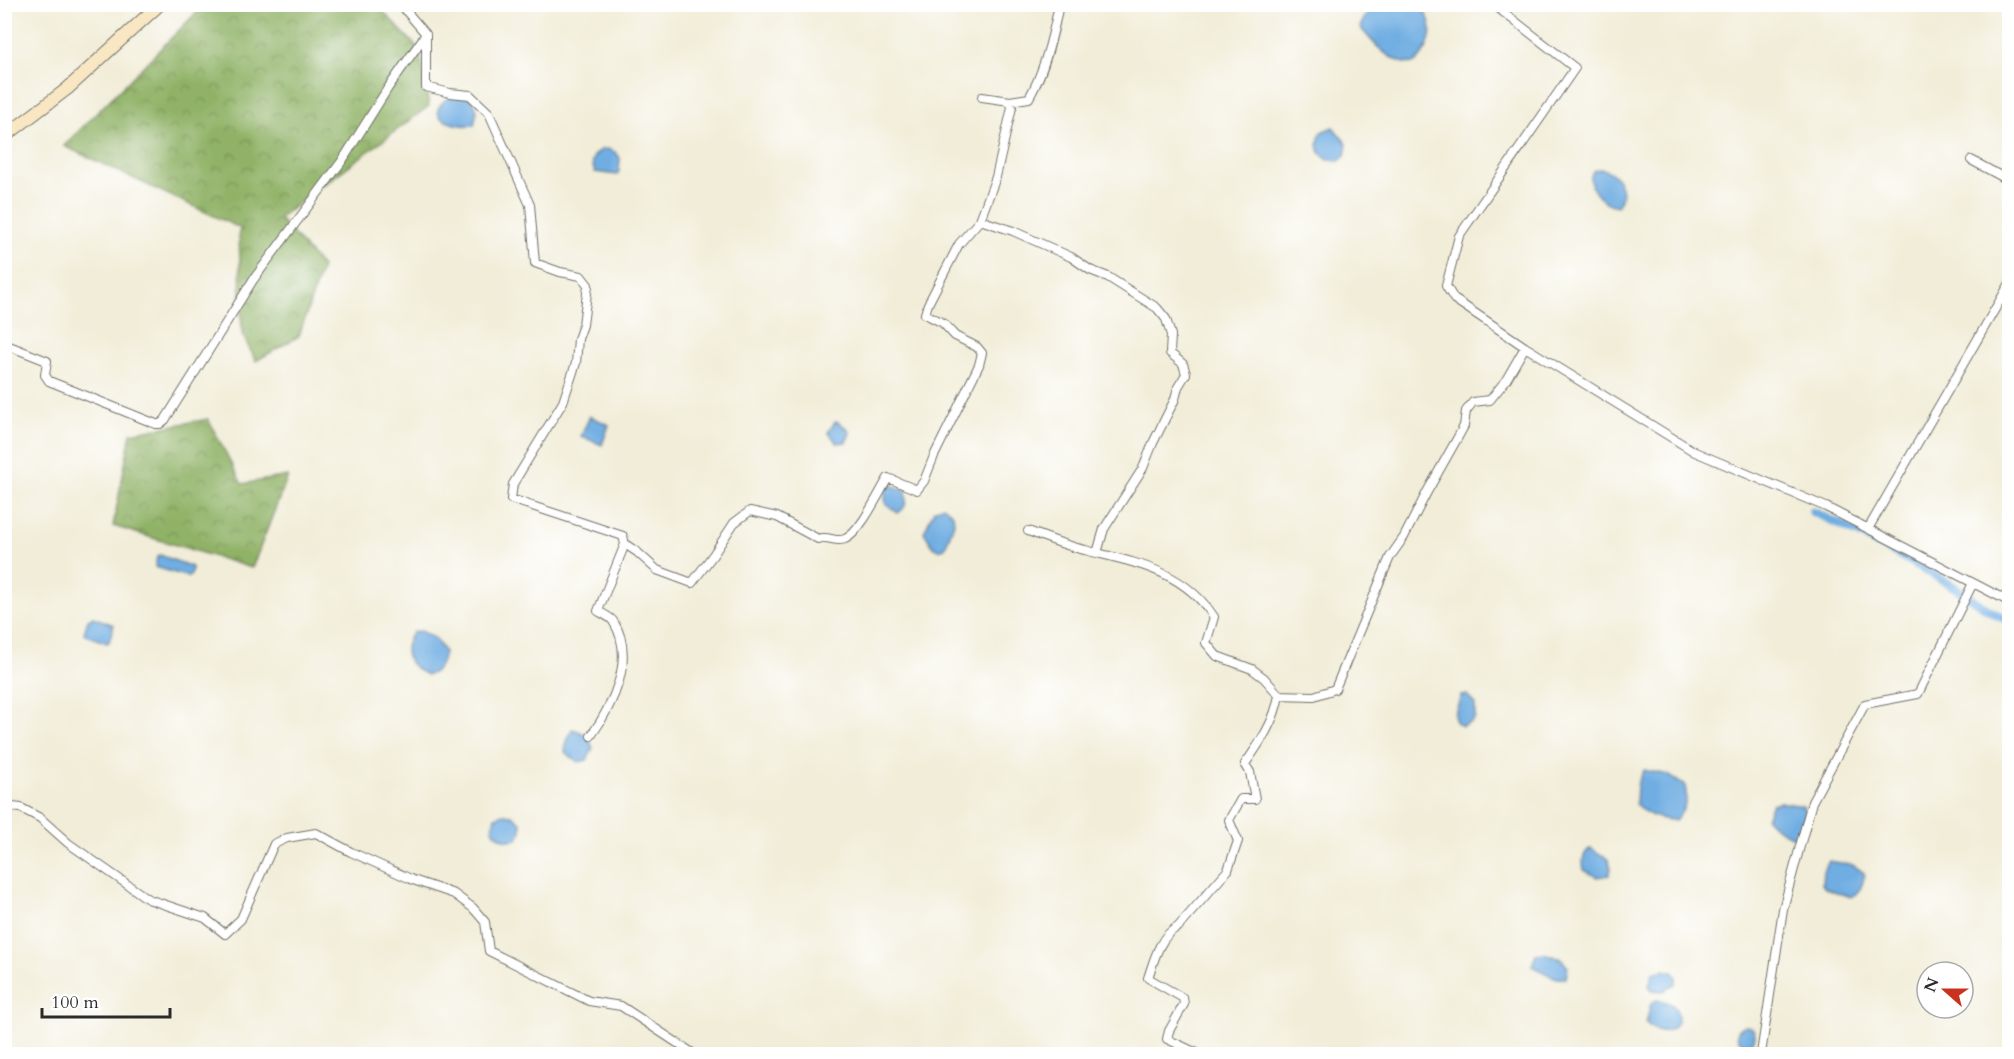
<svg xmlns="http://www.w3.org/2000/svg" width="2014" height="1059" font-family="Cardo,serif">
  <defs>
    <pattern id="forest-crowns" width="20" height="18" patternUnits="userSpaceOnUse" patternTransform="scale(1.5)"><rect width="20" height="18" fill="#90b266"/><path d="M2 6a3 3 0 1 1 6 0M12 15a3 3 0 1 1 6 0" fill="none" stroke="#769154"/></pattern>
  </defs>
  <rect width="100%" height="100%" fill="#fff"/>
  <filter id="ink" filterUnits="userSpaceOnUse"><feTurbulence type="fractalNoise" baseFrequency=".0167" numOctaves="2"/><feDisplacementMap in="SourceGraphic" scale="12" xChannelSelector="R" yChannelSelector="G"/><feConvolveMatrix kernelMatrix="1 2 1 2 8 2 1 2 1" color-interpolation-filters="sRGB"/></filter>
  <filter id="wash" filterUnits="userSpaceOnUse"><feTurbulence type="fractalNoise" baseFrequency=".008" numOctaves="4" result="noise"/><feDisplacementMap in="SourceGraphic" scale="24" xChannelSelector="R" yChannelSelector="G"/><feGaussianBlur stdDeviation="1.35" result="paint"/><feColorMatrix in="noise" values="0 0 0 0 0 0 0 0 0 0 0 0 0 0 0 0 0 1.4 0 .05"/><feComposite in="paint" operator="in"/></filter>
  <g filter="url(#wash)">
    <rect width="100%" height="100%" fill="#f1edd8"/>
    <!-- forest -->
    <path fill="url(#forest-crowns)" stroke="#5e6e48" stroke-width="1.5" d="M204,5H377L419,49L429,106L279,218L322,267L299,336L256,361L242,334L239,231L242,229L64,146Z
      M208,419L242,484L288,476L252,568L113,526L131,433Z"/>
    <!-- water -->
    <path fill="#70ade2" stroke="#4e6c86" stroke-width="1.5" d="M1371,5H1419C1438,22 1432,47 1415,63C1393,67 1372,42 1360,27Z
      M452,96L469,98L474,102L477,111L474,125C451,128 419,114 452,96Z
      M1333,127L1347,144L1345,156L1339,161C1320,160 1314,149 1321,132Z
      M603,149C611,149 616,151 620,158L619,171L617,175L595,172C590,160 592,155 603,149Z
      M1599,169C1617,169 1629,192 1617,206C1602,203 1592,193 1590,178L1593,171Z
      M590,416L609,425L602,445L581,436Z
      M836,421L847,428L850,433L846,442L837,443L828,432Z
      M891,485L906,491C907,501 907,507 898,513L885,503V487Z
      M943,506L953,514L954,523L945,548L939,550L933,547L924,532L934,510Z
      M160,555L192,567L191,575L188,577L155,567L157,557Z
      M93,617L114,625L109,642L107,643L86,635L84,633L88,620Z
      M421,631L436,639L444,652C442,664 439,672 427,675C407,666 399,651 413,632Z
      M1467,695L1475,704V717L1472,722L1462,726L1456,722L1454,716L1461,696Z
      M572,729C585,732 588,736 593,748L587,760L578,762L565,752L566,744Z
      M1644,770L1668,775L1685,786C1688,800 1685,809 1676,820C1661,820 1646,816 1636,804L1637,785Z
      M1780,802L1803,806C1808,816 1803,830 1795,838L1776,828L1766,818L1772,804Z
      M504,814L512,815L521,822V831L517,839C506,842 499,838 492,829L495,817Z
      M1591,848L1609,860L1611,869L1609,875L1597,877L1584,870C1582,860 1583,853 1591,848Z
      M1829,861L1853,865L1864,873C1864,883 1860,893 1851,897L1825,888L1822,884L1823,871Z
      M1544,953L1561,959L1568,967L1566,978C1554,980 1544,972 1534,967L1532,965L1536,954Z
      M1663,970L1673,972L1677,977L1675,985L1663,991L1652,990L1649,986L1653,973Z
      M1657,1000C1696,1003 1673,1050 1646,1023L1651,1003Z
      M1737 1035a9 9 0 1 1 18 0a9 9 0 1 1-18 0Z"/>
    <g fill="none" stroke-linecap="round" stroke-linejoin="round">
      <!-- canal -->
      <path stroke="#70ade2" stroke-width="9" d="M1813,512C1861,533 1906,558 1951,585C1973,598 1985,611 2010,621"/>
    </g>
  </g>
  <g filter="url(#ink)">
    <g fill="none" stroke-linecap="round" stroke-linejoin="round">
      <!-- minor casing -->
      <g stroke="#706f68" stroke-width="10">
        <path id="minor" d="M400,4L426,34V87L450,93L470,95L489,113L530,205L535,263L560,272L581,276L588,285L583,325L578,339L576,363L563,402L513,484L511,499L623,536L625,544L598,611C603,614 610,617 613,621C637,658 612,706 591,736
          M1493,4L1575,68L1459,236L1446,286L1454,299L1525,347L1695,452L1826,507L2010,602
          M1010,101L1029,98C1045,70 1053,36 1059,4
          M1971,160L2010,181
          M980,220L1013,231L1071,257L1090,270L1108,277L1157,308L1166,319L1171,335L1170,353L1183,364L1186,374L1178,387L1175,399L1153,443L1143,468L1104,529L1097,553
          M4,344L47,361L45,375L49,381L156,424H160L165,420L253,280L342,161L388,88L426,34
          M1868,529L2010,283
          M1028,531C1047,538 1066,546 1085,550C1136,563 1183,570 1214,617L1206,643L1217,656L1252,669L1264,678L1279,695C1275,721 1260,743 1245,764L1250,772L1255,799H1241L1229,820L1238,841L1228,870L1178,927C1160,935 1154,960 1148,978L1183,998L1184,1004L1169,1031L1167,1039L1199,1054
          M625,544L637,552L657,570L692,583L713,555L734,523L750,511L777,517L818,539C828,535 836,543 845,539C860,533 879,493 888,478L917,490L924,481L934,456L979,365L982,353L977,347L955,336L943,323L925,314L928,304L959,244L980,220L996,177L1012,107L1010,101L982,97
          M1279,695L1314,696L1335,689L1390,557L1404,537L1427,492L1458,437L1464,426L1466,411L1473,402L1490,400L1506,380L1525,347
          M4,806L21,808L40,818L68,843L148,899L205,918L225,934L241,919L274,844L287,838L316,833L351,852L413,880L454,894L473,908L485,922L489,951L589,1001L621,1006L694,1054
          M1761,1054L1783,909L1812,802L1865,704L1918,694L1973,583"/>
      </g>
      <!-- secondary casing -->
      <g stroke="#706f68" stroke-width="14">
        <path id="secondary" d="M4,137L67,89L160,4"/>
      </g>
      <!-- minor -->
      <use href="#minor" stroke="#fff" stroke-width="8"/>
      <!-- secondary -->
      <use href="#secondary" stroke="#f9e7c3" stroke-width="12"/>
    </g>
  </g>
  <!-- margin -->
  <rect width="2014" height="1059" fill="none" stroke="#fff" stroke-width="24"/>
  <!-- north arrow -->
  <g transform="translate(1945 990) rotate(291)"><circle r="28" fill="#ffffff" stroke="#aaaaaa" stroke-width="1.5"/>
  <path d="M0-4.5L10 22L0 15L-10 22Z" fill="#c8321e"/>
  <text y="-9" font-size="16" font-weight="bold" text-anchor="middle" fill="#2b2b2b">N</text>
  </g>
  <!-- scale -->
  <path d="M42 1008v9h128v-9" fill="none" stroke="#2b2b2b" stroke-width="3"/>
  <text x="51" y="1008" font-size="18" fill="#2b2b2b" stroke="#ffffff" stroke-width="4.5" paint-order="stroke">100 m</text>
</svg>
